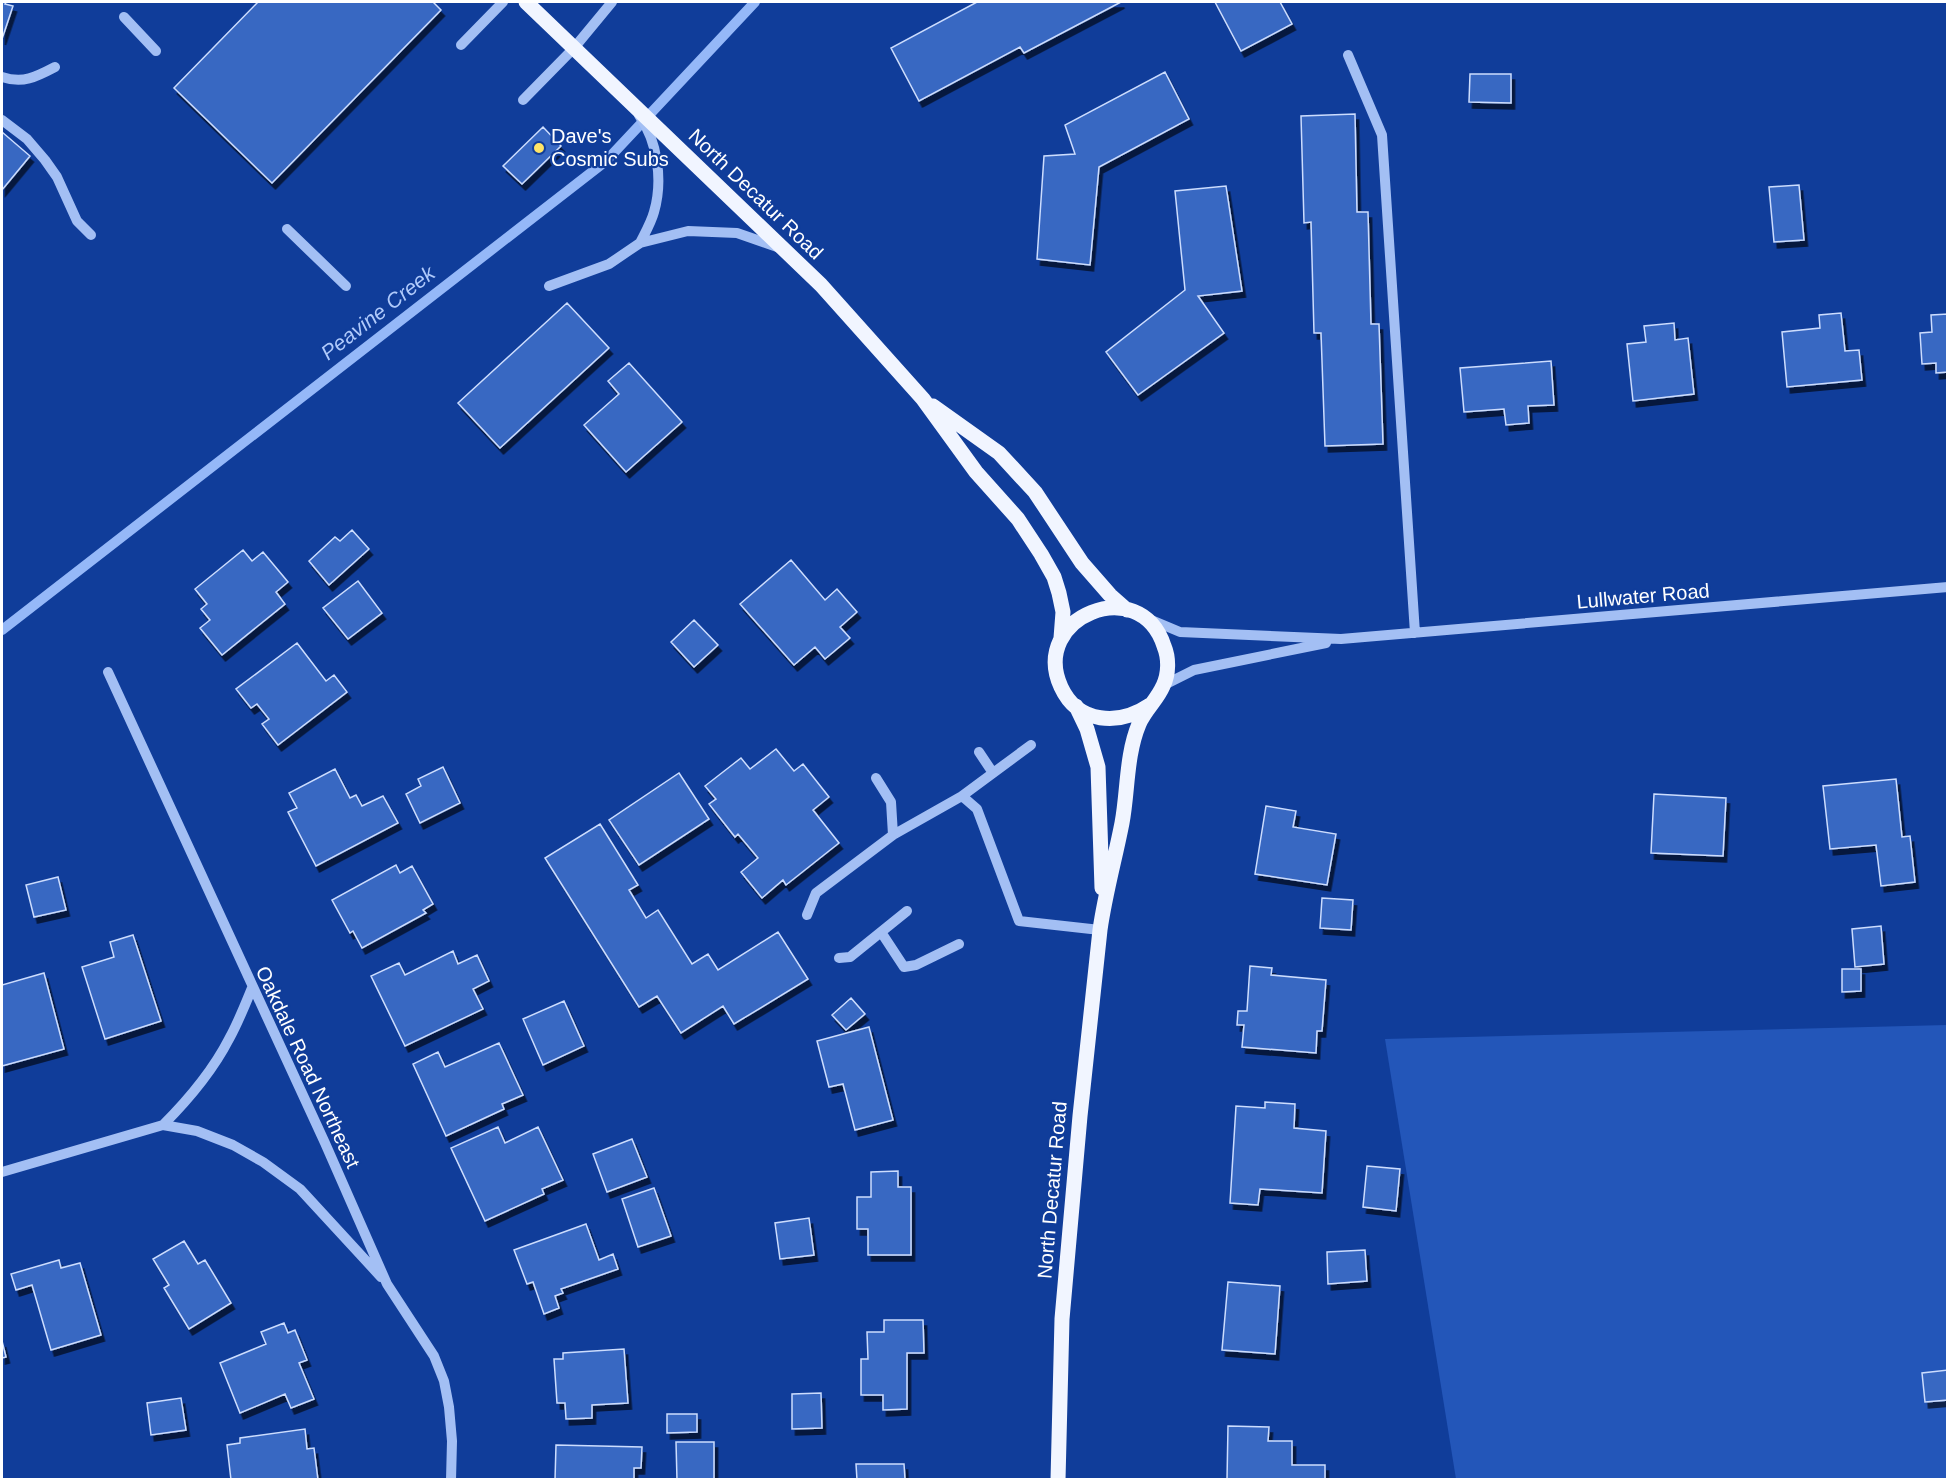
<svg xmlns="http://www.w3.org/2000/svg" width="1949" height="1481" font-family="Arial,sans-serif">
  <defs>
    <filter id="shadow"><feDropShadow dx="3.5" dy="6" stdDeviation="0" flood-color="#0009"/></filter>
  </defs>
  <rect width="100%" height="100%" fill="#103d9a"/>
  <!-- green -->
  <path fill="#2356b9" d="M1947,1025V1479H1456L1385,1039Z"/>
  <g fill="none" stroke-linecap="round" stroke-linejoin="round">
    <!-- stream -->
    <path stroke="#95b8f8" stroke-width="10" d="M2,630L606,161L755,2"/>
  </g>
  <!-- building -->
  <path fill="#3967c2" stroke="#ccddfe" stroke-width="1.5" filter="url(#shadow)" d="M2,2H6L5,4L13,6L2,39Z
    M258,2H433L441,10L272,183L174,88Z
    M977,2H1121L1024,53L1020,47L919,101L891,48Z
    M1215,2H1280L1292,24L1241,51Z
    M1165,72L1189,119L1099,167L1090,265L1037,259L1044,156L1075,154L1065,125Z
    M1470,74H1511V103L1469,102Z
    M1355,114L1357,212H1368L1371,324H1379L1383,444L1325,446L1321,333H1314L1311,222L1304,223L1301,116Z
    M543,127L561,146L522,184L503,166Z
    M2,132L30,156L2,190Z
    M1799,185L1804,240L1774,242L1769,187Z
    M1226,186L1242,291L1198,296L1224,333L1138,395L1106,352L1185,290L1175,191Z
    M567,303L609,348L500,448L458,403Z
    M1841,313L1845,351L1859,350L1862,380L1787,387L1782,332L1820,328L1819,315Z
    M1948,314V372L1936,373V363L1922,364L1920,333L1932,332L1931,315Z
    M1674,323L1675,340L1688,338L1694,394L1633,401L1627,344L1646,342L1644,326Z
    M1551,361L1554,405L1528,406L1529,423L1506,425L1504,409L1464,412L1460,368Z
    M629,363L682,422L626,472L584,425L619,394L608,381Z
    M352,530L369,549L329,585L309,561L335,537L340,541Z
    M243,550L252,561L263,552L288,582L276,592L285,604L222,655L200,628L210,620L201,609L207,604L195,589Z
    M791,560L825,600L837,589L857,612L840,627L850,638L825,659L815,647L794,665L740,604Z
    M358,581L382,613L348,639L323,608Z
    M694,620L718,645L694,667L671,642Z
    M297,643L326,681L334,675L347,692L278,745L262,724L269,719L257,704L251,708L236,689Z
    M776,749L794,771L803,764L829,797L813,810L839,843L786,885L783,880L762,898L741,872L758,858L738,834L735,837L709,804L716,799L705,786L741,758L750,769Z
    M443,767L460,803L420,823L406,794L421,786L418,779Z
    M335,769L350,798L356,795L362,806L383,796L398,823L316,866L288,812L297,808L289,793Z
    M679,773L709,819L639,865L609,820Z
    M1896,779L1902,837L1910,836L1915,882L1881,886L1876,845L1830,849L1823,786Z
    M1654,794L1726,798L1723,856L1651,853Z
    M1266,806L1296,811L1293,827L1336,834L1327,885L1255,874Z
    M600,824L638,885L629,890L646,918L658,910L692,964L708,954L718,970L778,932L808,979L734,1024L723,1006L681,1033L657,996L639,1007L545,858Z
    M396,865L400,873L412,866L433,904L423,910L426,913L362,948L353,931L350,933L332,900Z
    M58,877L66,910L34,917L26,885Z
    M1322,898L1353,900L1351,930L1320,928Z
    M1881,926L1884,964L1855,967L1852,929Z
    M133,935L161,1021L105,1039L82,967L114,957L110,942Z
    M453,951L458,964L477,955L489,981L473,989L483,1009L405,1046L371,976L399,963L405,975Z
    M1250,966L1272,968L1271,975L1326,980L1322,1031H1317L1316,1053L1242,1047L1244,1025H1237L1238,1011H1247Z
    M1842,969H1861V991L1842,992Z
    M44,973L64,1049L2,1066V985Z
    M851,998L865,1014L846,1030L832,1015Z
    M564,1001L584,1046L543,1065L523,1019Z
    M869,1027L893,1120L855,1130L843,1084L829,1087L817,1041Z
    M499,1043L523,1095L502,1104L504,1109L446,1136L413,1064L438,1052L445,1067Z
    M1265,1102L1295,1104L1294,1128L1326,1131L1322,1193L1260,1189L1258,1205L1230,1203L1236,1106L1265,1108Z
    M498,1127L505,1143L538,1127L563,1180L542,1189L544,1194L485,1221L451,1148Z
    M632,1139L647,1177L607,1192L593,1154Z
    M1367,1166L1400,1169L1396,1211L1363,1207Z
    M898,1171V1187H911V1255H868V1229H857V1197H871V1172Z
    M654,1188L671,1236L638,1247L622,1199Z
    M809,1218L814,1255L780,1259L775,1223Z
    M586,1224L599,1260L613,1254L618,1269L561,1289L563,1293L555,1296L559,1308L544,1314L533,1282L527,1284L514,1250Z
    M184,1241L198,1264L205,1260L231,1303L189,1329L164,1288L169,1285L153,1259Z
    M1365,1250L1367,1281L1328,1284L1327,1252Z
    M59,1260L61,1268L80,1263L101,1335L51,1350L32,1285L16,1290L11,1274Z
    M1228,1282L1280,1286L1275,1354L1222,1350Z
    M884,1320H923L924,1353H907V1409L883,1410V1395H861V1359H868L867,1332H884Z
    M284,1323L288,1333L295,1330L307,1360L299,1363L314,1399L291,1408L285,1394L240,1413L220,1363L266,1344L261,1332Z
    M2,1341L6,1357L2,1358Z
    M624,1349L628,1403L592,1405V1418L566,1419L565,1403H557L554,1359H563V1353Z
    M1948,1370V1400L1925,1402L1922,1373Z
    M821,1393L822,1428L792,1429V1394Z
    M181,1398L186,1430L151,1435L147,1403Z
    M667,1414H697V1432L667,1433Z
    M1228,1426L1269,1427L1268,1441H1292V1465H1325V1480H1227Z
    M305,1429L307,1449L314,1448L318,1480H231L227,1445L240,1443V1438Z
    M676,1442H714V1480H677Z
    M556,1445L642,1447L641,1468H634V1480H555Z
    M856,1464H904L905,1479L911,1480H857Z"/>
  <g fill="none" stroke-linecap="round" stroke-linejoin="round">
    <!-- minor -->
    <path stroke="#a3bff4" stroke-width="10" d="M124,17L156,51
      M461,45L503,2
      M1348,55L1382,135L1415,633
      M2,77C23,84 36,77 55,67
      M523,100L574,48L612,2
      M639,115C658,142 663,181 654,212C651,223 645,233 640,243
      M2,120L27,139L45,160L57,177L77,221L91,235
      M287,229L346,286
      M549,286L609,264L640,243L688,231L737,233L780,248
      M1149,619L1180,632L1341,639L1948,587
      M108,672L325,1143L387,1284L434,1356L444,1381L449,1407L452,1441L451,1480
      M1164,685L1194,670L1326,643
      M979,752L993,773
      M876,778L891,802L893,835
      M962,796L977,809L1019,921L1100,930
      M807,915L816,893L893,835L962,796L1031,745
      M881,932L904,967L916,965L959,944
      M839,958L850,957L907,911
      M163,1125C189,1099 212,1072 229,1039C238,1023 245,1005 252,988
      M2,1172L163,1125L197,1131L233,1145L263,1162L300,1189L381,1277"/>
    <!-- major -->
    <path stroke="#f1f5ff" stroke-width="15" d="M526,2L821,285L923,399L976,472L1018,519L1041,554L1054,577L1059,593L1063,612L1061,638
      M933,406L999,453L1035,492L1082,563L1110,595L1127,610
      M1076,706L1087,729L1098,767L1102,888
      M1058,1480L1062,1319L1080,1116L1100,930C1105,894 1115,859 1122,823C1128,791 1126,755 1139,724C1145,710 1157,700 1163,686C1169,674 1169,658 1164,646C1140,572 1029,617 1061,687C1078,724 1119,726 1150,705"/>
  </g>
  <!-- markers -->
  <circle fill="#ffe467" stroke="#103d9a" stroke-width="2" cx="539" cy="148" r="6"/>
  <g text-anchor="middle" stroke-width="4.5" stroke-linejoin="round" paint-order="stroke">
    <!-- poi labels -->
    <g font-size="20" fill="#fff" stroke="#103d9a" text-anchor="start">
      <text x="551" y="143">Dave's<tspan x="551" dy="23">Cosmic Subs</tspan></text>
    </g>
    <!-- street labels -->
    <g font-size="20" fill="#fff" stroke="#103d9a">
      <text transform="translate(756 194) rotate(44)" y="7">North Decatur Road</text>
      <text transform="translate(1643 596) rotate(-5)" y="7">Lullwater Road</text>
      <text transform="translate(308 1067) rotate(65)" y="7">Oakdale Road Northeast</text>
      <text transform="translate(1052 1190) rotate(-85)" y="7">North Decatur Road</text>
    </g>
    <!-- water labels -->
    <g font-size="21" font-style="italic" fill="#b0cafb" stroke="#103d9a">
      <text transform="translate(378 313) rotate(-38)" y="7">Peavine Creek</text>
    </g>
  </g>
  <!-- border -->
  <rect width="1949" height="1481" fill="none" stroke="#ffffff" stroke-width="6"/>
</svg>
